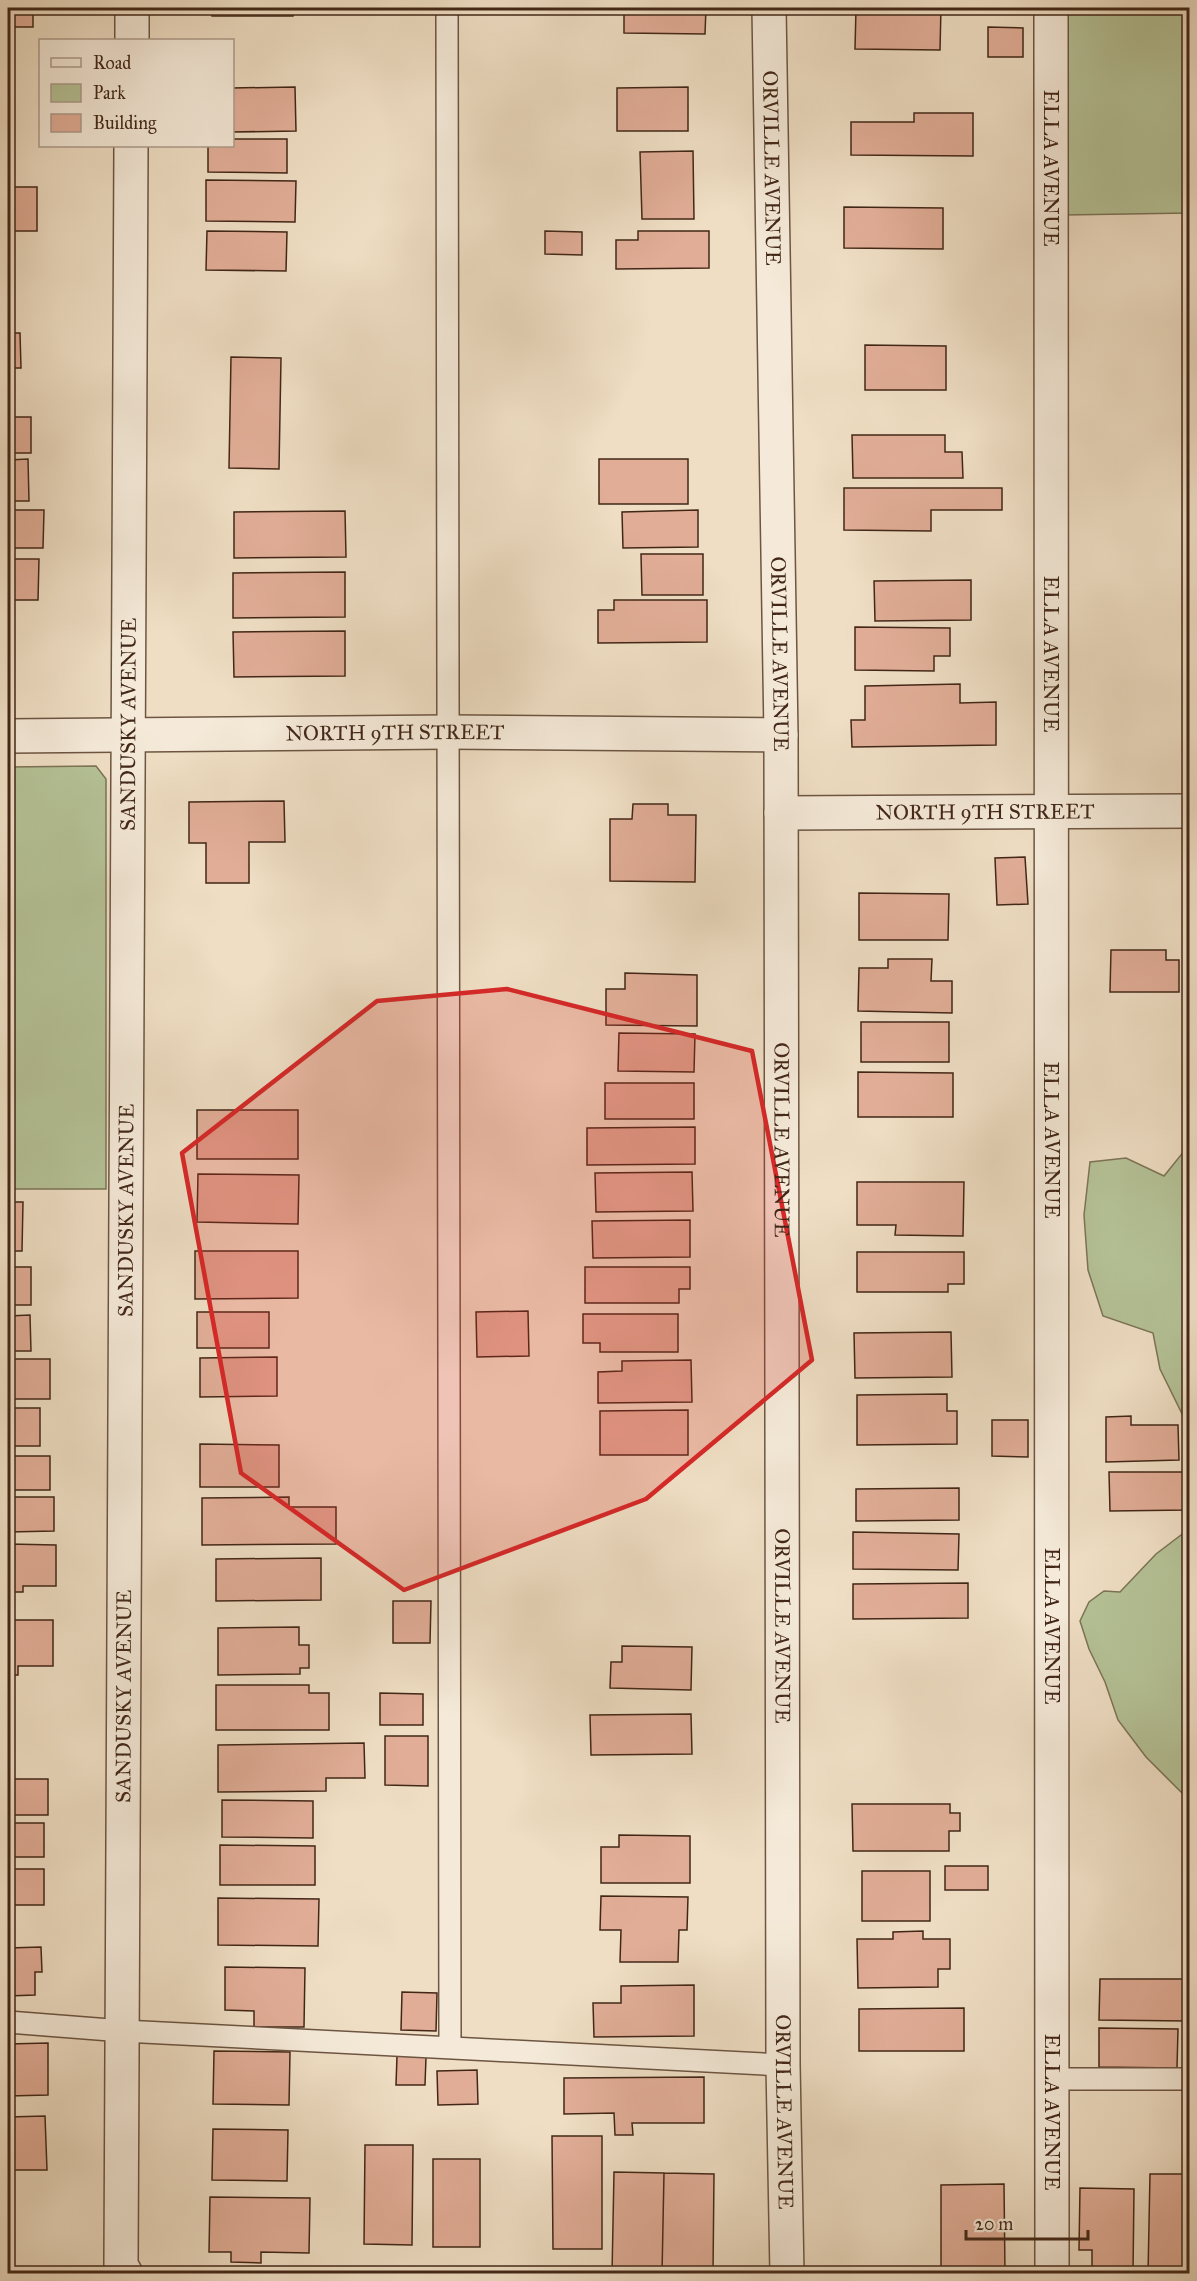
<svg xmlns="http://www.w3.org/2000/svg" width="1197" height="2281" font-family="'IM FELL Great Primer',serif">
  <rect width="100%" height="100%" fill="#efdec4"/>
  <filter id="stains"><feTurbulence type="fractalNoise" baseFrequency=".00333" numOctaves="4"/><feColorMatrix values="0 0 0 0 .2 0 0 0 0 .09 0 0 0 0 .02 0 0 0 .5 -.17"/></filter>
  <radialGradient id="worn" r=".72"><stop offset=".6" stop-color="#630" stop-opacity="0"/><stop offset="1" stop-color="#630" stop-opacity=".3"/></radialGradient>
  <!-- green -->
  <path fill="#b5c297" stroke="#7c7457" stroke-width="1.5" d="M1065,8H1189V213L1064,215Z
    M96,766L106,779V1189H8V767Z
    M1189,1145V1428L1160,1369L1153,1333L1103,1316L1088,1270L1084,1215L1090,1162L1126,1158L1164,1176Z
    M1189,1529V1800L1146,1757L1118,1720L1105,1682L1089,1649L1080,1621L1089,1602L1104,1591L1120,1592L1156,1554Z"/>
  <!-- building -->
  <path fill="#e1ad97" stroke="#422717" stroke-width="1.5" d="M8,8H33V27H8Z
    M212,8H293V16H212Z
    M624,8H706L705,34L624,33Z
    M856,8H941L940,50L855,49Z
    M988,27L1023,28V57H988Z
    M295,87L296,131L232,132V88Z
    M688,87V131H617V88Z
    M914,113H973V156L851,155V122H914Z
    M232,139H287V173L208,172V146H232Z
    M693,151L694,219H642L640,152Z
    M206,180L296,181L295,222L206,221Z
    M8,187H37V231H8Z
    M844,207L943,208V249L844,248Z
    M207,231L287,232L286,271L206,270Z
    M545,231L582,232V255L545,254Z
    M638,231H709V268L616,269V240H638Z
    M8,333H20L21,368H8Z
    M865,345L946,346V390H865Z
    M231,357L281,358L279,469L229,468Z
    M8,417H31V453H8Z
    M852,435H945V452H962L963,478H853Z
    M28,459L29,501H8V460Z
    M599,459H688V504H599Z
    M844,488H1002V510H931V531L844,530Z
    M8,510H44L43,548H8Z
    M698,510V547L623,548L622,512Z
    M345,511L346,557L234,558V512Z
    M641,554H703V595H642Z
    M8,559H39L38,600H8Z
    M345,572V617L233,618V573Z
    M971,580V620L875,621L874,581Z
    M614,600H707V642L598,643V610H614Z
    M855,627L950,628V656H934V671L855,670Z
    M345,631V676L234,677L233,632Z
    M960,684V703L996,702V745L852,747L851,720H865V686Z
    M284,801L285,842H249V883H206V843H189V802Z
    M633,804H668V815H696L695,882L610,881V819H632Z
    M1025,857L1028,904L997,905L995,858Z
    M859,893L949,894L948,940H859Z
    M1111,950H1166V960H1179V992H1110Z
    M888,959H932L931,981H952V1013L858,1011L859,968H888Z
    M625,973L697,975V1026L606,1025V989H625Z
    M861,1022H949V1062H861Z
    M619,1033L695,1034L694,1072L618,1071Z
    M858,1072L953,1073V1117H858Z
    M605,1083H694V1119H605Z
    M197,1110H298V1159H197Z
    M695,1127V1164L587,1165V1128Z
    M692,1172L693,1211L596,1212L595,1173Z
    M198,1174L299,1175L298,1224L197,1222Z
    M857,1182H964L963,1236L895,1235L896,1225H857Z
    M8,1202H23L22,1251H8Z
    M690,1220V1257L593,1258L592,1221Z
    M195,1251H298V1298L195,1299Z
    M857,1252H964V1284H948V1292H857Z
    M8,1267H31V1305H8Z
    M585,1267H690V1289H679V1303H585Z
    M528,1311L529,1356L477,1357L476,1312Z
    M197,1312H269V1348H197Z
    M583,1314H678V1352H600V1343H583Z
    M30,1315L31,1351H8V1316Z
    M951,1332L952,1377L855,1378L854,1333Z
    M277,1357V1396L200,1397V1358Z
    M8,1359H50V1399H8Z
    M691,1360L692,1402L598,1403V1372L622,1371V1361Z
    M947,1394V1411H957V1444L857,1445V1395Z
    M8,1408H40V1446H8Z
    M688,1410V1455H600V1411Z
    M1131,1416V1425H1178L1179,1460L1106,1462V1417Z
    M992,1420H1028V1457L992,1456Z
    M200,1444L279,1445V1487H200Z
    M8,1456H50V1490H8Z
    M1109,1472H1188V1510L1110,1511Z
    M959,1488V1520L856,1521V1489Z
    M8,1497H54V1531L8,1532Z
    M289,1497V1507H336V1544L202,1545V1498Z
    M853,1532L959,1534L958,1570L853,1569Z
    M8,1544L56,1545V1586H23V1592H8Z
    M321,1558V1600L216,1601V1559Z
    M968,1583V1618L853,1619V1584Z
    M393,1601H431L430,1643H393Z
    M10,1620H53V1666H18V1675H8V1624H10Z
    M299,1627V1645H309V1668H300V1674L218,1675V1628Z
    M622,1646L692,1647L691,1690L610,1688L611,1662H622Z
    M216,1685H309V1693H329V1730H216Z
    M380,1693L423,1694V1725H380Z
    M691,1714L692,1754L591,1755L590,1715Z
    M385,1736H428V1786L385,1785Z
    M364,1743L365,1778H326V1791L218,1792V1745Z
    M8,1779H48V1815H8Z
    M222,1800L313,1801V1838L222,1837Z
    M852,1804H950V1813H960V1831H949V1851H853Z
    M8,1823H44V1857H8Z
    M619,1835L690,1836V1883H601V1847H619Z
    M220,1845L315,1846V1885H220Z
    M945,1866H988V1890H945Z
    M8,1869H44V1905H8Z
    M862,1871H930V1921H862Z
    M601,1896L688,1897L687,1930H679L678,1962H620L621,1930H600Z
    M218,1898L319,1899L318,1946L218,1945Z
    M923,1931V1939H950V1969H938V1987L858,1988L857,1939H893V1932Z
    M41,1947L42,1972H35V1995L8,1996V1948Z
    M225,1967L305,1968L304,2027H254V2011L225,2010Z
    M1100,1979H1188V2021L1099,2020Z
    M694,1985V2036L594,2037L593,2003H621V1986Z
    M402,1992L437,1993L436,2031L401,2030Z
    M964,2008V2051H859V2009Z
    M1099,2028L1178,2029L1177,2068L1099,2067Z
    M48,2043V2095L8,2096V2044Z
    M214,2051L290,2052L289,2105L213,2104Z
    M397,2056L426,2057L425,2085H396Z
    M477,2070L478,2104L438,2105L437,2071Z
    M704,2077V2123H632L633,2135H615L614,2113L564,2114V2078Z
    M45,2116L47,2170H8V2117Z
    M213,2129L288,2130L287,2181L212,2180Z
    M552,2136H602V2249H553Z
    M365,2145H413L412,2245L364,2244Z
    M433,2159H480V2247H433Z
    M614,2172L664,2173L662,2274H612Z
    M664,2173L714,2174L713,2274H662Z
    M1150,2174H1190V2274H1148Z
    M1004,2184L1005,2274H941V2185Z
    M1080,2188L1134,2189L1133,2274H1092V2250H1079Z
    M210,2197L310,2198L309,2253L261,2252V2263L231,2262V2252H209Z"/>
  <g fill="none" stroke-linecap="round" stroke-linejoin="round">
    <!-- service casing -->
    <g stroke="#6d5542" stroke-width="24">
      <path id="service" d="M447,8L450,2048
        M8,2022L123,2031L783,2065
        M1051,2079H1190"/>
    </g>
    <!-- minor casing -->
    <g stroke="#6d5542" stroke-width="36">
      <g id="minor">
        <path id="s1" d="M769,8L781,735L783,2065L787,2274"/>
        <path id="s2" d="M1051,8L1052,2274"/>
        <path d="M132,40V8"/>
        <path id="s3" d="M8,736L448,732L781,735"/>
        <path id="s4" d="M781,813L1190,811"/>
        <path id="s5" d="M126,2274L121,2265L131,146"/>
      </g>
    </g>
    <!-- service -->
    <use href="#service" stroke="#f5ead9" stroke-width="21"/>
    <!-- minor -->
    <use href="#minor" stroke="#f5ead9" stroke-width="33"/>
  </g>
  <!-- marked area -->
  <path fill="#d62828" fill-opacity="0.2" stroke="#d62828" stroke-width="4.5" stroke-linejoin="round" d="M507,989L752,1051L812,1360L646,1499L404,1590L241,1473L182,1153L377,1001Z"/>
  <g text-anchor="middle" stroke-width="5" stroke-linejoin="round" paint-order="stroke">
    <!-- street labels -->
    <g font-size="21" fill="#422717" stroke="#f5ead9">
      <text dy="7" stroke="none"><textPath href="#s1" startOffset="160">ORVILLE AVENUE</textPath></text>
      <text dy="7" stroke="none"><textPath href="#s2" startOffset="160">ELLA AVENUE</textPath></text>
      <text dy="7" stroke="none"><textPath href="#s1" startOffset="646">ORVILLE AVENUE</textPath></text>
      <text dy="7" stroke="none"><textPath href="#s2" startOffset="646">ELLA AVENUE</textPath></text>
      <text dy="7" stroke="none"><textPath href="#s5" startOffset="1551">SANDUSKY AVENUE</textPath></text>
      <text dy="7" stroke="none"><textPath href="#s3" startOffset="387">NORTH 9TH STREET</textPath></text>
      <text dy="7" stroke="none"><textPath href="#s4" startOffset="204">NORTH 9TH STREET</textPath></text>
      <text dy="7" stroke="none"><textPath href="#s1" startOffset="1132">ORVILLE AVENUE</textPath></text>
      <text dy="7" stroke="none"><textPath href="#s2" startOffset="1132">ELLA AVENUE</textPath></text>
      <text dy="7" stroke="none"><textPath href="#s5" startOffset="1065">SANDUSKY AVENUE</textPath></text>
      <text dy="7" stroke="none"><textPath href="#s1" startOffset="1618">ORVILLE AVENUE</textPath></text>
      <text dy="7" stroke="none"><textPath href="#s2" startOffset="1618">ELLA AVENUE</textPath></text>
      <text dy="7" stroke="none"><textPath href="#s5" startOffset="579">SANDUSKY AVENUE</textPath></text>
      <text dy="7" stroke="none"><textPath href="#s1" startOffset="2104">ORVILLE AVENUE</textPath></text>
      <text dy="7" stroke="none"><textPath href="#s2" startOffset="2104">ELLA AVENUE</textPath></text>
    </g>
  </g>
  <!-- margin -->
  <rect width="1197" height="2281" fill="none" stroke="#efdec4" stroke-width="30"/>
  <rect x="9" y="9" width="1179" height="2263" fill="none" stroke="#422717" stroke-width="3"/>
  <rect x="15" y="15" width="1167" height="2251" fill="none" stroke="#422717" stroke-width="1.5"/>
  <!-- legend -->
  <rect x="39" y="39" width="195" height="108" fill="#f5ead9" stroke="#ad9c8b" stroke-width="1.5"/>
  <rect x="51" y="58" width="30" height="9" fill="#f5ead9" stroke="#ad9c8b" stroke-width="1.5"/>
  <text x="93" y="69" font-size="18" fill="#422717">Road</text>
  <rect x="51" y="84" width="30" height="18" fill="#b5c297" stroke="#ad9c8b" stroke-width="1.5"/>
  <text x="93" y="99" font-size="18" fill="#422717">Park</text>
  <rect x="51" y="114" width="30" height="18" fill="#e1ad97" stroke="#ad9c8b" stroke-width="1.5"/>
  <text x="93" y="129" font-size="18" fill="#422717">Building</text>
  <!-- scale -->
  <path d="M966 2230v9h122v-9" fill="none" stroke="#422717" stroke-width="3"/>
  <text x="975" y="2230" font-size="18" fill="#422717" stroke="#f5ead9" stroke-width="4.5" paint-order="stroke">20 m</text>
  <rect width="100%" height="100%" filter="url(#stains)"/>
  <rect width="100%" height="100%" fill="url(#worn)"/>
</svg>
